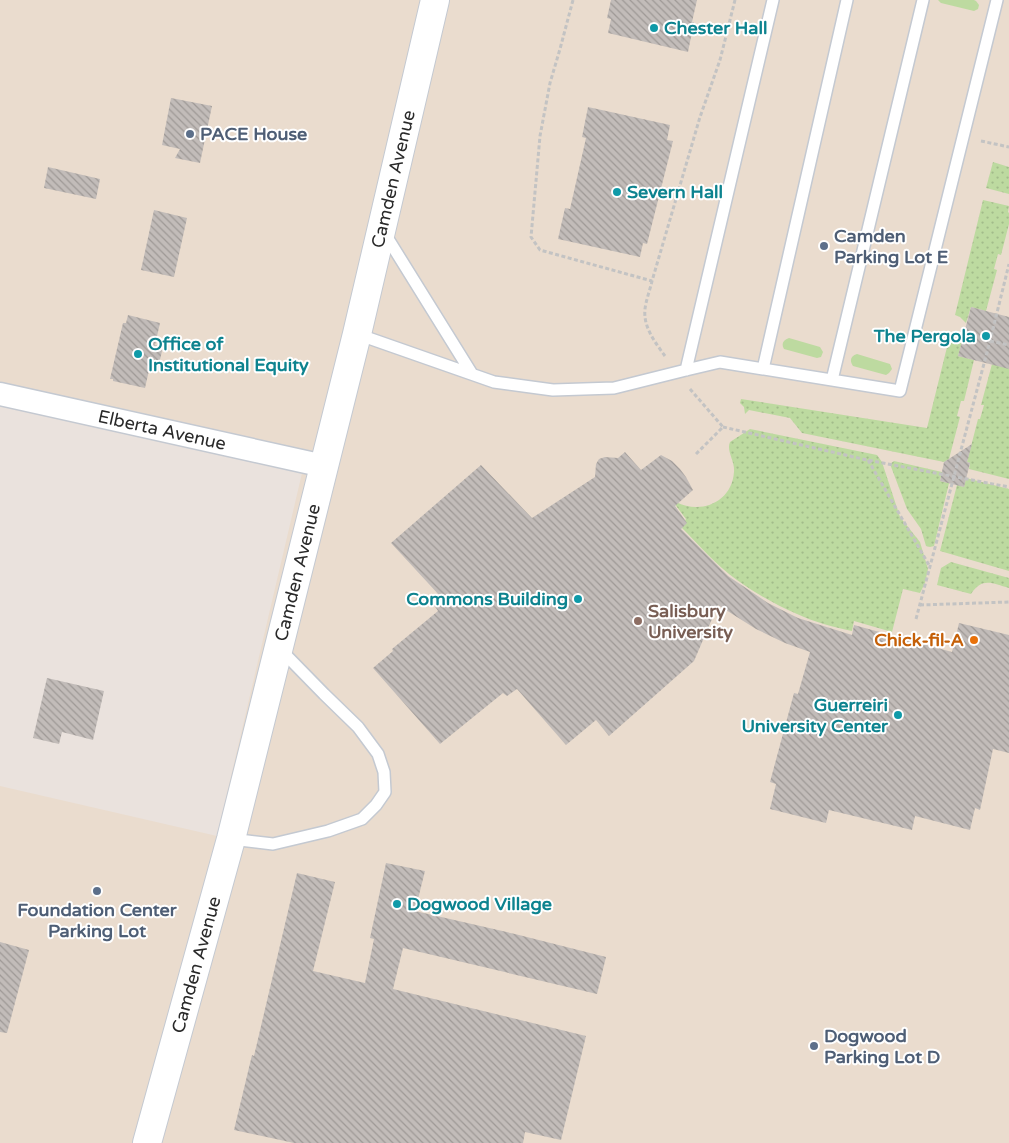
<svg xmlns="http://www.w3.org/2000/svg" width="1009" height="1143" font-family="'Varela Round',sans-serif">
  <defs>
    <pattern id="grass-dots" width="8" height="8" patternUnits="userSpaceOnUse" patternTransform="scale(1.25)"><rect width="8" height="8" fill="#bddaa0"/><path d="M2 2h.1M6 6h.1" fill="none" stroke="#a2bb8a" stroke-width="1.8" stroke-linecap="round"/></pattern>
    <pattern id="building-back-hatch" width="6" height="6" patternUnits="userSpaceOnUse" patternTransform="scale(1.25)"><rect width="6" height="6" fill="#c2bcb9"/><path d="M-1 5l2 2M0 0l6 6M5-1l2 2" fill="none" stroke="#9e9996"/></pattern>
  </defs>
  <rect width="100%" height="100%" fill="#eae2dd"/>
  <!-- education -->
  <path fill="#eadcce" d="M0,0H1009V1143H0V786L217,836L306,456L0,388Z"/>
  <!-- grass -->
  <path fill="url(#grass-dots)" d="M993,162L1009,167V194L986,188Z
    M983,200L1009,206L1008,212L1009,213V224L1001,255L998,254L994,269L997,270L986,311L971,307L966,323L960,317L955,315Z
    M964,335L958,356L974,360L964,401H961L957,416L960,417L949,459L944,462L802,433L790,418L749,410L745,414L744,407L740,403L741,399L927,428L949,339L954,340Z
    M1009,358V479L969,469L970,463L967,462L978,419H980L984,405H981L992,364Z
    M750,429L877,455L882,462L900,517L920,542L928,569L925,583L920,593L903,589L892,632L854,621L852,631C833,627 814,622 797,614C776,605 755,593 737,580C716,565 699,545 681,527L686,519L674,503L676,502C701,515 732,502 734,472C735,461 726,451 730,442Z
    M894,461L942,472L940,481L949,483L934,546L930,547L926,546L921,529L907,509L890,464Z
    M966,478L1009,489V571L940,551L957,485L964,487Z
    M951,562L1009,578V588C992,583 982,577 971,594L937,585L941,568Z"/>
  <!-- garden -->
  <path fill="#bddaa0" d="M938,0H974L976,1L979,5L978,9L974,11L941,3Z
    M789,338L820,347L823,352L821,357L817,358L784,349C781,344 783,340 789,338Z
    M857,354L890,364L892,369L889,373L886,375L853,366C849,360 851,356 857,354Z"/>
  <!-- building -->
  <path fill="url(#building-back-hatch)" d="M611,0H697L692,22H694L688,52L608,33L611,19L607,18Z
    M171,98L212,106L200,163L175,158L180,149L162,145Z
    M588,107L670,125L667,140L673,141L647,244L643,243L640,257L558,239L565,208L570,209L586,138L582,137Z
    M48,167L100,179L96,199L44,188Z
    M154,210L187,218L174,277L141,270Z
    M971,307L1009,317V369L958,356Z
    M128,315L160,323L155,345L163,347L158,368L150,366L145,388L113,381V379H110L123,323H126Z
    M972,444L967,462L970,463L964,487L940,481L944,462Z
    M625,452L641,470L661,455L672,461L680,469L686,477L693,490L675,506L687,523L681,529L728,576L768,603L798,618L852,635L854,625L952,652L959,623L1009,635V753L993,749L980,810L975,808L970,830L915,816L912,830L829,810L826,823L770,809L776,784L770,782L794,693L798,694L810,652L785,643L756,629L718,605L694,661L609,736L596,720L566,745L517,689L507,696L503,693L440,744L373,668L393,651L392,649L438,611L432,602L440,596L391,543L481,465L532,518L595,477L596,464L599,459L605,457L618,458Z
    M47,678L104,691L93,740L62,732L59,744L33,738Z
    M386,863L425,871L415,911L515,934L606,957L597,994L403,948L393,989L586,1036L561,1140L525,1132L523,1143H294L234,1130L252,1055L254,1056L297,873L335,882L313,971L365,983L374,939L370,938Z
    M0,942L29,950L7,1033L0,1032Z"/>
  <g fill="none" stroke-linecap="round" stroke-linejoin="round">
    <!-- service casing -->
    <g stroke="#c4c9d1" stroke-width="14">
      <path id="service" d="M385,234L472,374
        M357,334L494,382L553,390L614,388L686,370L720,362L900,391L997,0
        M763,369L847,0
        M686,370L773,0
        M832,380L923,0
        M231,839L273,844L328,831L362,819L376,805L385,792L384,772L378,754L358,727L324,694L280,649"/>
    </g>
    <!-- minor casing -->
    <g stroke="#c4c9d1" stroke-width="25">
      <g id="minor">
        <path id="s1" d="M0,394L324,466"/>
      </g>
    </g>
    <!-- tertiary casing -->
    <g stroke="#c4c9d1" stroke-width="30">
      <g id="tertiary">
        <path id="s2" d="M147,1143L231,839L357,334L435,0"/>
      </g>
    </g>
    <!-- path -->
    <path stroke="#c3c3c3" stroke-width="3" stroke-dasharray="4 2.5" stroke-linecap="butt" d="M573,0L560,49L550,83L540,136L531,237L540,250L652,281
      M981,141L1009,147
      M990,341L1009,345
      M665,356C655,342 643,327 645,309C646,300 650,290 652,281L700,117L720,60L735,0
      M690,389L723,427L696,454
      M723,427L867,460L1009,487
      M868,460L929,565
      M920,605L1009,602
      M916,619L990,341L1009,264"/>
    <!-- service -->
    <use href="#service" stroke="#fff" stroke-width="11"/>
    <!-- minor -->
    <use href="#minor" stroke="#fff" stroke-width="22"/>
    <!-- tertiary -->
    <use href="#tertiary" stroke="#fff" stroke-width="28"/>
  </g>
  <!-- markers -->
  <g fill="#0f9aa8" stroke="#fff" stroke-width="2">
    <circle cx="654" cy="28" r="5"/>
    <circle cx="617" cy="192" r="5"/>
    <circle cx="986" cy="336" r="5"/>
    <circle cx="138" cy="354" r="5"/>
    <circle cx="578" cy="599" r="5"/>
    <circle cx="898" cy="715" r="5"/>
    <circle cx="397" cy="904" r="5"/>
  </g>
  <g fill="#5c6f8a" stroke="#fff" stroke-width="2">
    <circle cx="190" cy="134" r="5"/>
    <circle cx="824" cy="246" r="5"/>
    <circle cx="97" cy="891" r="5"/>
    <circle cx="814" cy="1046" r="5"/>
  </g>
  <circle fill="#8d6e63" stroke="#fff" stroke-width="2" cx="638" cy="621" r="5"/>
  <circle fill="#e8710a" stroke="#fff" stroke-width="2" cx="974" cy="640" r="5"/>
  <g text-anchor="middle" stroke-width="4" stroke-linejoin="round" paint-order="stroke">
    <!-- culture labels -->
    <g font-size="18" font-weight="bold" fill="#0d838f" stroke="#fff" text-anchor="start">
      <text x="664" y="34">Chester Hall</text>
      <text x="627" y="198">Severn Hall</text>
      <text x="976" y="342" text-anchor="end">The Pergola</text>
      <text x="148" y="350">Office of<tspan x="148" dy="21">Institutional Equity</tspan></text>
      <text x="568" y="605" text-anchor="end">Commons Building</text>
      <text x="888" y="711" text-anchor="end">Guerreiri<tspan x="888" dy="21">University Center</tspan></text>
      <text x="407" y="910">Dogwood Village</text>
    </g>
    <!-- service labels -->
    <g font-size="18" font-weight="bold" fill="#4e5e75" stroke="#fff" text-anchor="start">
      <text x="200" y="140">PACE House</text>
      <text x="834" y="242">Camden<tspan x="834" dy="21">Parking Lot E</tspan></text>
      <text x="97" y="916" text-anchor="middle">Foundation Center<tspan x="97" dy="21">Parking Lot</tspan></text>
      <text x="824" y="1042">Dogwood<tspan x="824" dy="21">Parking Lot D</tspan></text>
    </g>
    <!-- street labels -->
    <g font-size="18" fill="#292929" stroke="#fff">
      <text dy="6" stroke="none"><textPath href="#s2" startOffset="995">Camden Avenue</textPath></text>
      <text dy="6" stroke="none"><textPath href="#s1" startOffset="166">Elberta Avenue</textPath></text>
      <text dy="6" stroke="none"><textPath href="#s2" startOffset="590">Camden Avenue</textPath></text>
      <text dy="6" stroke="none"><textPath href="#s2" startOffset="185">Camden Avenue</textPath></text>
    </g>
    <!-- education labels -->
    <g font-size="18" font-weight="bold" fill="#785e54" stroke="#fff" text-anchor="start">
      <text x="648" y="617">Salisbury<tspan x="648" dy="21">University</tspan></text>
    </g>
    <!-- food labels -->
    <g font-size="18" font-weight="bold" fill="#c56008" stroke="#fff" text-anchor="end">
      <text x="964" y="646">Chick-fil-A</text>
    </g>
  </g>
</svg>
